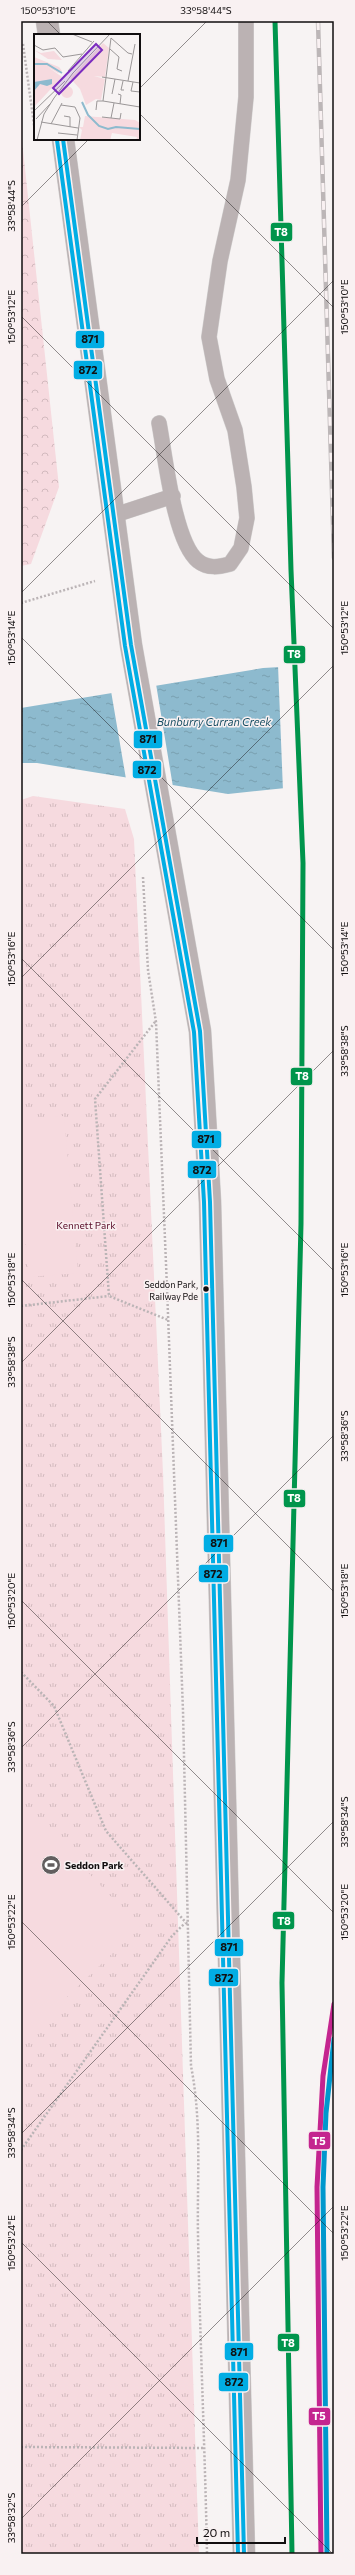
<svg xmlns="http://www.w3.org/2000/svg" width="355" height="2575" font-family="Commissioner,sans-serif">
  <defs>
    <pattern id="grass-tufts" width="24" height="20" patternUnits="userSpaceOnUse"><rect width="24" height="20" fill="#f6dadf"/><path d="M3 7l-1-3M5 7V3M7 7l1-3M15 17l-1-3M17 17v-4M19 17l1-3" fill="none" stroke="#d2babe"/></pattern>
    <pattern id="forest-crowns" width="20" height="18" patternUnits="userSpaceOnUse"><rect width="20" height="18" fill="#f6dadf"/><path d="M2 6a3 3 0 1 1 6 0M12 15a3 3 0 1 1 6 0" fill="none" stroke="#d2babe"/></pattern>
    <pattern id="water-ripples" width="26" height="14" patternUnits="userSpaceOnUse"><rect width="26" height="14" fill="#8dbace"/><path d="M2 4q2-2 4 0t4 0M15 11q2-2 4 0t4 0" fill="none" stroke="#799fb0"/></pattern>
  </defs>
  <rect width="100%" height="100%" fill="#f7f3f3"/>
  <!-- grass -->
  <path fill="url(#grass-tufts)" d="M33,796L125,809L134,839L163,1473L199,2554H21V800Z"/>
  <!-- forest -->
  <path fill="url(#forest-crowns)" d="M21,131L59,487L31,564L21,566Z"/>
  <!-- pitch -->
  <path fill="#f6dadf" d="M64,1116L78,1273L29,1277L21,1193V1120Z
    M21,1802L140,1927L21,2041Z"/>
  <!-- water -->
  <path fill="url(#water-ripples)" d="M334,664V783L228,794L37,763H21V708L263,668Z"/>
  <!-- pier -->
  <path fill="#f7f3f3" d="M334,662V786L283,791L278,665Z
    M156,684L173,787L126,779L111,691Z"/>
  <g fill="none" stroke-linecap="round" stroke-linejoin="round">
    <!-- service casing -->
    <g stroke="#d1cfcf" stroke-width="16">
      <path id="service" d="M159,423C165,454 174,542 198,561C208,569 219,567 230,564L241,548L247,518L244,487L235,430L217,379L209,337L220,261L238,180L246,97V21
        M115,515L173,496"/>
    </g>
    <!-- tertiary casing -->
    <g stroke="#d1cfcf" stroke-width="23">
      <path id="tertiary" d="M47,21L49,35
        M63,139L131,645L200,1031L210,1202L244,2554"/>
    </g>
    <!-- path -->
    <path stroke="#bbb4b6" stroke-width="2.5" stroke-dasharray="2 2" stroke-linecap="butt" d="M23,44L35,132
      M21,603L95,581
      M143,877L148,970L156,1022L167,1288L183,1711L191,2066C202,2122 197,2178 198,2235C200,2342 205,2448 207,2554
      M155,1022L95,1099L109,1296L168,1320
      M21,1306L109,1296
      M21,1672L54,1706L106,1831L188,1925
      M21,2150L172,1936L185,1923
      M21,2447L204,2448"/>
    <!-- service -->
    <use href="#service" stroke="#bbb2b3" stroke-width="15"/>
    <!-- tertiary -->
    <use href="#tertiary" stroke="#bbb2b3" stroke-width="22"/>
    <!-- rail casing -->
    <g stroke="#bcb6b7" stroke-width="4.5">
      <path id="rail" d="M318,21L334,558"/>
    </g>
    <!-- rail -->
    <use href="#rail" stroke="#f9f1f2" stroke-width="3" stroke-dasharray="9" stroke-linecap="butt"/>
    <!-- bus-1 casing -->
    <g stroke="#f9f1f2" stroke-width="7">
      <path id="bus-1" d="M63,139L131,645L200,1031L210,1202L244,2554"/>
    </g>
    <!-- bus-2 casing -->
    <g stroke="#f9f1f2" stroke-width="7">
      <path id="bus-2" d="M57,140L125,646L194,1032L204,1202L238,2554"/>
    </g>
    <!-- bus-1 -->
    <use href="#bus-1" stroke="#01ade4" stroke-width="4"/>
    <!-- bus-2 -->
    <use href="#bus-2" stroke="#01ade4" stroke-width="4"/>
    <!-- rail-1 casing -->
    <g stroke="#f9f1f2" stroke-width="8">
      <path id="rail-1" d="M275,21L291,570L303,863L301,1224L282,1983L292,2554"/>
    </g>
    <!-- rail-2 casing -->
    <g stroke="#f9f1f2" stroke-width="8">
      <path id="rail-2" d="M321,2554L317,2187L323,2076L334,2004"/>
    </g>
    <!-- rail-3 casing -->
    <g stroke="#f9f1f2" stroke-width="8">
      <path id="rail-3" d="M327,2554L323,2187L326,2113L334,2039"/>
    </g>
    <!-- rail-1 -->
    <use href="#rail-1" stroke="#00954c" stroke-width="5"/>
    <!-- rail-2 -->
    <use href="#rail-2" stroke="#c4258f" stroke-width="5"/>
    <!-- rail-3 -->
    <use href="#rail-3" stroke="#0098cd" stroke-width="5"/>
  </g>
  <!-- ticks -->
  <path fill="none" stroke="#110e0f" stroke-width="1" stroke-opacity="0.45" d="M47,21L61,35M139,89L207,21M139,113L334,308M21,207L89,139M21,316L334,629M21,593L334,280M21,637L334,950M21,958L334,1271M21,978L334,665M21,1279L334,1592M21,1363L334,1050M21,1600L334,1913M21,1748L334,1435M21,1921L334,2234M21,2134L334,1821M21,2242L333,2554M21,2519L334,2206"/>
  <!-- icons -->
  <defs>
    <g id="stadium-disc" transform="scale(1)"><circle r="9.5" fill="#625e5f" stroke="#f9f1f2"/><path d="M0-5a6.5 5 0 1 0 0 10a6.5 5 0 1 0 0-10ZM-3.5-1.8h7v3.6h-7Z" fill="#fff"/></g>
  </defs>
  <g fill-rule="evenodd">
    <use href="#stadium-disc" x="51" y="1865"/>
  </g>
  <!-- markers -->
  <circle fill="#110e0f" stroke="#f9f1f2" stroke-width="1.5" cx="206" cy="1289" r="3.5"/>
  <g text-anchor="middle" stroke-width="3" stroke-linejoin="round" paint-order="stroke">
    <!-- bus labels -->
    <g font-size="9" fill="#110e0f" stroke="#f9f1f2" text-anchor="end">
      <text x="198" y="1288">Seddon Park,<tspan x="198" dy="12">Railway Pde</tspan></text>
    </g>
    <!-- park labels -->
    <g font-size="10" fill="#590c28" stroke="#f9f1f2">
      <text x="86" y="1229">Kennett Park</text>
    </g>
    <!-- poi labels -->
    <g font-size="10" font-weight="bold" fill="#110e0f" stroke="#f9f1f2" text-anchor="start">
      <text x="65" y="1869">Seddon Park</text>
    </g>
    <!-- water labels -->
    <g font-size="11" font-style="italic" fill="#194f64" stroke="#f9f1f2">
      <text x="214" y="726">Bunburry Curran Creek</text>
    </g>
  </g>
  <!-- overview -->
  <g transform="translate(34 34)">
    <rect width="106" height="106" fill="#f7f3f3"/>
    <path d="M69,9L75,14L71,43L60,42L71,45L67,66L62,65L52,71L46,55L36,44ZM0,33H14L28,43L0,73ZM51,82L101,86L106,89V106H102L103,103L78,99L76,106H46L48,96L45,93H49Z" fill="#f6dadf"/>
    <path d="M0,16L7,19L20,17L28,26L14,25ZM0,23L25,33L28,37L24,39L14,33H6L0,38ZM27 58a6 6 0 1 1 12 0a6 6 0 1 1-12 0ZM67,96H72L77,101L76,106H59Z" fill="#f6dadf"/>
    <path d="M55,25H71V39H55ZM42.5 47a5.5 5.5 0 1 1 11 0a5.5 5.5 0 1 1-11 0Z" fill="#f6dadf"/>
    <path d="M18,45V50L13,52L6,50L0,57V48Z" fill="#8dbace"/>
    <path fill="none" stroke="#8dbace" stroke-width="2" d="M0,30H13L28,39M48,68L54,81L65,92L74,95L82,93L106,95"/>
    <path fill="none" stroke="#9b9798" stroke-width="1" d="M38,0L58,8M0,11L9,16L21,14L29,23L48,20M76,15L85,23L83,35L88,37M98,20L94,19L77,4L69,67L106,73M34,37L60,7M68,43L106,49M89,47L87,56H90M94,47L101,10M99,48L97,57L106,58M78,60L81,45M84,60L87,61L86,70M27,71L41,73L46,84L43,106M62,76L63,67H69M0,77L31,47M30,82L36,83V93M68,83L86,85L87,79M77,84L80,69M2,85L16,70M7,88L44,94M17,90L28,69M24,99L43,101M3,106L10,80L20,64L39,39L76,0"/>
    <path fill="#7b2cbf" fill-opacity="0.15" stroke="#7b2cbf" stroke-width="2" d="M62,10L68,16L25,60L19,54Z"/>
    <rect width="106" height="106" fill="none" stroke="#110e0f" stroke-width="2"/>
  </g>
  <g stroke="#f9f1f2" stroke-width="1.5">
    <rect x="270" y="222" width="23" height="20" rx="4" fill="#00954c"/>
    <rect x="75" y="330" width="30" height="19" rx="4" fill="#01ade4"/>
    <rect x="73" y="360" width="30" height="20" rx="4" fill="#01ade4"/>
    <rect x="283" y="645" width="23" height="19" rx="4" fill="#00954c"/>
    <rect x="133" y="730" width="30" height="19" rx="4" fill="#01ade4"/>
    <rect x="132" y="760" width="30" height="19" rx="4" fill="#01ade4"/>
    <rect x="290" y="1067" width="23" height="19" rx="4" fill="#00954c"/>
    <rect x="191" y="1130" width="31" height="19" rx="4" fill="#01ade4"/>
    <rect x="187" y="1160" width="30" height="19" rx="4" fill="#01ade4"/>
    <rect x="283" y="1489" width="23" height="19" rx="4" fill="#00954c"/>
    <rect x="203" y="1534" width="31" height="19" rx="4" fill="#01ade4"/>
    <rect x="198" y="1564" width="31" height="19" rx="4" fill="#01ade4"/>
    <rect x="272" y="1911" width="23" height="19" rx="4" fill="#00954c"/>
    <rect x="214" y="1938" width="30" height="19" rx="4" fill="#01ade4"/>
    <rect x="208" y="1968" width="31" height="19" rx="4" fill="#01ade4"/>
    <rect x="308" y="2131" width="23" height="19" rx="4" fill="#c4258f"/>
    <rect x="277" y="2333" width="23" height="19" rx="4" fill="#00954c"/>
    <rect x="224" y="2342" width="30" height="19" rx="4" fill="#01ade4"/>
    <rect x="218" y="2372" width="31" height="20" rx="4" fill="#01ade4"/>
    <rect x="308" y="2407" width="23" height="19" rx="4" fill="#c4258f"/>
  </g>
  <g font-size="11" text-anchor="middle" font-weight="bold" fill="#fff">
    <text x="281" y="236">T8</text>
    <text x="294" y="658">T8</text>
    <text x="302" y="1080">T8</text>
    <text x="294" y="1502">T8</text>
    <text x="284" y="1925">T8</text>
    <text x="319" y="2145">T5</text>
    <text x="288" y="2347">T8</text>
    <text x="319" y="2420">T5</text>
  </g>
  <g font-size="11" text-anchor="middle" font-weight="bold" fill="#111">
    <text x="90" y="343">871</text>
    <text x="88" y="374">872</text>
    <text x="148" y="743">871</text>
    <text x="147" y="774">872</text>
    <text x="206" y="1143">871</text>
    <text x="202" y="1174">872</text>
    <text x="219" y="1547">871</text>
    <text x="213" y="1578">872</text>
    <text x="229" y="1951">871</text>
    <text x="224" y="1982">872</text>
    <text x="239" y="2356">871</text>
    <text x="234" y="2386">872</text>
  </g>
  <!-- border -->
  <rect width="355" height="2575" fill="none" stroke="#f9f1f2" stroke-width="44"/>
  <!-- scale -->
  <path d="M197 2537v6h88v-6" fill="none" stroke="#110e0f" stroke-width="2"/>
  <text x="203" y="2537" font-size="12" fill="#110e0f" stroke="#f9f1f2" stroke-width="3" paint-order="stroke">20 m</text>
  <rect x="22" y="22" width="311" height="2531" fill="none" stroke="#110e0f" stroke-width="1.5"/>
  <g font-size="10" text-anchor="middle" fill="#110e0f">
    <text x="48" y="14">150°53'10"E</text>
    <text x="206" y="14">33°58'44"S</text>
    <text transform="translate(11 206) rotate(-90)" y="4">33°58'44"S</text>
    <text transform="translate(344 307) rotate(-90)" y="4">150°53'10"E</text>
    <text transform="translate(11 317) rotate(-90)" y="4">150°53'12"E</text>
    <text transform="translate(344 628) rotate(-90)" y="4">150°53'12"E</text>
    <text transform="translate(11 638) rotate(-90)" y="4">150°53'14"E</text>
    <text transform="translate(344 949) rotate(-90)" y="4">150°53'14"E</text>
    <text transform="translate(11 959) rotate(-90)" y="4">150°53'16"E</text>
    <text transform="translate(344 1051) rotate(-90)" y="4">33°58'38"S</text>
    <text transform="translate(344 1270) rotate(-90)" y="4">150°53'16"E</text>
    <text transform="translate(11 1280) rotate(-90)" y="4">150°53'18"E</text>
    <text transform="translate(11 1362) rotate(-90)" y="4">33°58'38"S</text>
    <text transform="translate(344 1436) rotate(-90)" y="4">33°58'36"S</text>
    <text transform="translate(344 1591) rotate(-90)" y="4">150°53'18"E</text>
    <text transform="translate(11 1601) rotate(-90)" y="4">150°53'20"E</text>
    <text transform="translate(11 1747) rotate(-90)" y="4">33°58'36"S</text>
    <text transform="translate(344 1822) rotate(-90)" y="4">33°58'34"S</text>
    <text transform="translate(344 1912) rotate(-90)" y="4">150°53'20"E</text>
    <text transform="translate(11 1922) rotate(-90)" y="4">150°53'22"E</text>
    <text transform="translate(11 2133) rotate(-90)" y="4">33°58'34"S</text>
    <text transform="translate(344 2233) rotate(-90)" y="4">150°53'22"E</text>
    <text transform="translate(11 2243) rotate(-90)" y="4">150°53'24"E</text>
    <text transform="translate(11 2518) rotate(-90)" y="4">33°58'32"S</text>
  </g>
</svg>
